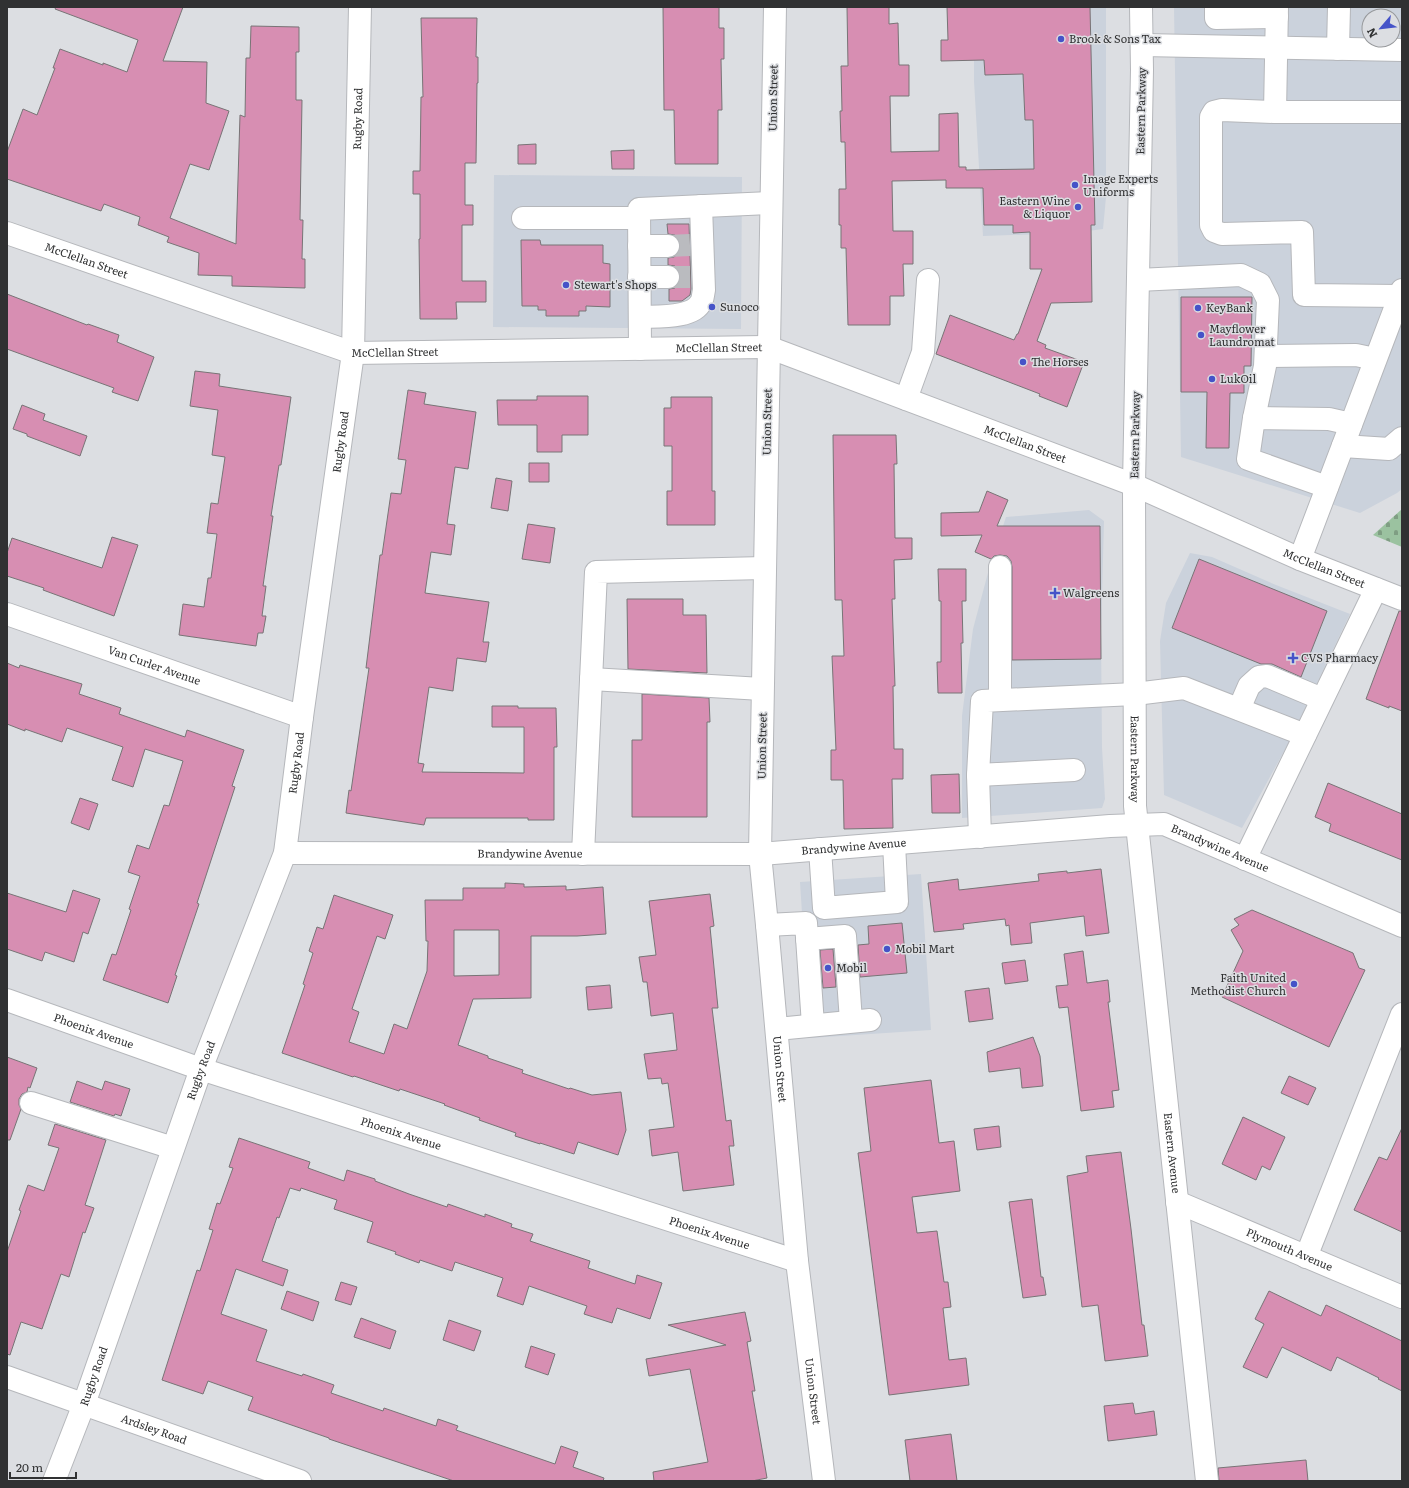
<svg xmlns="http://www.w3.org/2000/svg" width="1409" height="1488" font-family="Literata,serif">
  <defs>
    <pattern id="cemetery-stones" width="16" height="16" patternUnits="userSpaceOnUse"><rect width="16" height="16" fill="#9bc2a0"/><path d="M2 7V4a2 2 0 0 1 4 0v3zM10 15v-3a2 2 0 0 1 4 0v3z" fill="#7f9e83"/></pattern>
  </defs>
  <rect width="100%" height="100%" fill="#dcdee2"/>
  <!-- built -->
  <path fill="#cbd2dc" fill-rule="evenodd" d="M974,7H1106V197L1103,229L1073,233L983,236L974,81Z
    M1174,7H1402V489L1397,493L1360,513L1181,457ZM1369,16H1393V40H1369Z
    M494,175L742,177L741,329L493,327Z
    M1089,510L1104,521L1101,633L1102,748L1105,799L1102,808L962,818V716L973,629L989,569L1006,517Z
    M1190,553L1212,557L1276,585L1350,614L1288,744L1242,828L1164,795L1160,641L1166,603Z
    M921,874L931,1030L810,1038L800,882Z"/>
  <!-- cemetery -->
  <path fill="url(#cemetery-stones)" d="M1402,509V547L1373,535Z"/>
  <!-- building -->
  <path fill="#d78eb2" stroke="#787476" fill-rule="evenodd" d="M56,7H183L163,61L207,62L206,103L229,111L209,170L190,164L170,218L236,244L240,115L245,117L246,58H250L251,26L299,27V52H296V100H302L300,220H303L302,259H305V288L232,286V276L198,275L199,253L167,242L169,237L138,225L140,217L104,204L101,211L7,179V152L23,109L37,115L55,68H53L60,49L103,65V63L127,72L138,40L55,9Z
    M663,7H719V28H724V59H721L722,110H718V164H675L674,110H664Z
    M847,7H889V24L898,23L899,65H909V96H890L891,152L939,151V114L958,113L959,167H966V170L1034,169L1033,120H1025L1023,74L985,75L984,60L941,61V40H948L947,7H1090L1095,225H1091L1092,302L1051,303L1037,341L1046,345L1045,348L1084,362L1067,407L1039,396L1040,394L936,354L950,315L1014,340L1017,334H1018L1042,269H1030V232L1013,233V225H984L983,188H946V180L892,181L893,231H913V264H903L904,296H890V325H848L846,248H841V225H839V189H846L845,142H841L840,111H842L841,66H848Z
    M421,18H477L476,57H478V83H477L476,163H465V205H473V225H462V281H486V302H456L457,319H420L419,239H420V194H413V171H420L421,97H423Z
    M536,144V164H518V145Z
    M634,150V169H612L611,151Z
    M667,224H689L691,289L690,295L682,301H669V289L675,288L679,284L680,277L679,271L675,266L668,265V258L674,257L679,253L680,246L679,240L675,235L668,234Z
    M521,240H540L541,245H603V263L610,264V307L586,306V311H579V316H546V310H538V306H522Z
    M7,294L87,325L88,324L119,335L117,342L154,357L138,401L112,392L114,388L7,349Z
    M1181,297H1252L1251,366H1244V393H1230L1229,448H1206L1207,392H1181Z
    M195,371L220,374L219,386L291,397L281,465H279L271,516H273L263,586H266L262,616H266L263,633H258L256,646L179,635L183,604L204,607L208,578H211L217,534L207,533L211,503L218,504L225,457L212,455L218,410L190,406Z
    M408,390L426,393L424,404L476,412L468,469L455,467L447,524L455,525L451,555L431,552L425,593L489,602L483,642H489L486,662L457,658L453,691L429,687L418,763L424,764L422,772L524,773V727H492V706H518V708H556L557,747H554V820H528V818H426L424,825L346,813L349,790L351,791L369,668H366L380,555H382L391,493L401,494L406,460L398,459Z
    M537,396H588V435H562V452H537V425H498L497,400H537Z
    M671,397H712V491H715V525H667V491H672V446H664V408H671Z
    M22,405L45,414L43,420L87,436L80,456L27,436V434L13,429Z
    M833,435H896L897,464H894L895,538H912V559L894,560L895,599H892L895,686H893L894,749H903V779H892L893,828L844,829L843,780H831V750H836L832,656H844L842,600H835Z
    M529,463H549V482H529Z
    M496,478L512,481L508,511L491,508Z
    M987,491L1008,500L997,526H1100L1101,659L1012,660V567L1011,561L1007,556L1000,555L994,556L991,559L975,552L982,535L941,536V513L979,512Z
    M528,524L555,528L550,563L522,559Z
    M112,537L138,545L114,616L43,590L44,588L7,576V553L12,538L102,568Z
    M1199,559L1327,611L1301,677L1272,664H1261L1172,628Z
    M938,569H966V601H962L963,643H961L962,693H938L937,662H941V601H939Z
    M627,599H683V615H706L707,673L628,669Z
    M1399,611H1402V711L1389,706V708L1366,699Z
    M7,663L19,668L20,665L82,684L79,694L121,708L119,714L185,737L187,730L244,750L232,786L235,787L197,903L199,904L175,975L177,976L168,1003L103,980L112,954L116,955L131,910L129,909L140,876L128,872L137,845L149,849L164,805L169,806L183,761L145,749L133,787L112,780L123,747L67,728L62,742L25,729V731L7,724Z
    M642,694L709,698L710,722H707V817H632V740H642Z
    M959,774L960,813H932L931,775Z
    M1328,783L1402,814V860L1329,831L1331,824L1315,817Z
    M80,798L98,804L89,830L71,823Z
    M1101,869L1109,933L1086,936L1084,916L1030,923L1032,943L1011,945L1009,925L1006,926L1005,919L963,924L964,929L934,932L928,883L958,879L959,890L1039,881L1038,874L1067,871V873Z
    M505,883L524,884V887L566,886V890L603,887L606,934L577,936H531V998L473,999L458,1045L488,1056V1058L523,1070L522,1073L569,1089L570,1088L592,1095L621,1092L626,1130L618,1155L578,1142L574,1154L540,1143V1144L515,1136L516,1133L479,1120L480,1118L444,1105L445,1104L400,1089L399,1091L354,1076L353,1077L282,1053L305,985L303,984L313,953L309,951L317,927L323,929L334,895L393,915L385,939L377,936L352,1009L359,1012L349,1042L384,1054L394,1024L407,1029L427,971L428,941H426L425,900H463V888H505ZM454,930H499V975L454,976Z
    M73,890L100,899L88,934L83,932L74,962L45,952L42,961L7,949V893L66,912Z
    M710,894L714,926L710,927L718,1008H712L726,1121L731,1120L734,1146H729L734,1185L683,1191L678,1152L652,1156L649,1130L674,1127L668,1083L662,1084L661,1078L648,1079L644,1054L677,1050L673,1013L651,1016L647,982H643L639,957L656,955L649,901Z
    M1252,910L1353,953L1359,968L1365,970L1329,1047L1222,997L1243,951L1231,930L1239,925L1234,919Z
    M902,923L907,973L860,977L858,945L869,944L868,926Z
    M833,949L836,987L823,988L820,950Z
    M1083,951L1087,983L1108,980L1110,1002H1108L1119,1090L1112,1091L1114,1107L1081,1111L1068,1007L1059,1008L1056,986L1068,985L1064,954Z
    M1025,960L1028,981L1005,984L1002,963Z
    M610,985L612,1008L588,1010L586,987Z
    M989,988L993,1019L969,1022L965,991Z
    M1033,1037L1040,1056L1043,1086L1022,1088L1020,1068L989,1072L987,1052Z
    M7,1057L37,1068L30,1088L28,1087L27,1092L22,1094L19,1099V1105L21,1109L10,1140H7Z
    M1289,1076L1316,1088L1308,1105L1281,1093Z
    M931,1080L939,1143L954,1141L960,1191L912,1197L917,1233L937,1231L944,1282H948L951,1307L943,1308L949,1360L966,1358L969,1385L889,1395L858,1153L871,1151L864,1088Z
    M77,1081L102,1090L105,1081L130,1089L121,1116L115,1114L114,1116L70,1102Z
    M1243,1117L1285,1137L1270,1170L1262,1166L1256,1180L1222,1164Z
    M55,1124L106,1140L85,1205L94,1208L85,1233L83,1232L69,1277L61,1274L42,1329L21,1322L10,1355L7,1354V1252L21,1211L19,1210L28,1185L44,1191L59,1148L48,1145Z
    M999,1126L1001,1147L977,1150L974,1129Z
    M1402,1128V1232L1354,1210L1379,1157L1387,1160Z
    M239,1138L310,1162L308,1168L344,1181L347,1170L375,1179V1181L409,1194L447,1207L448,1204L485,1217V1214L512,1224L511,1227L533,1234L530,1241L590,1261L588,1268L635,1284L637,1275L662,1283L650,1319L617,1308L612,1323L584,1314L587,1306L529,1286L523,1305L497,1296L503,1278L455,1262L452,1271L420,1260L419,1263L395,1254L396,1252L367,1242L373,1222L334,1209L337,1200L301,1188L300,1191L290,1188L279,1218L277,1217L262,1261L288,1270L283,1286L236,1269L221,1314L267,1330L256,1361L302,1376L303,1374L334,1385L331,1393L383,1411L384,1408L436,1426L438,1419L458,1426L456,1430L555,1464L561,1446L578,1452L573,1467L604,1478L603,1481H454L329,1439V1438L248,1410L253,1397L208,1381L203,1394L162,1380L197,1270L200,1271L213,1230L209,1229L217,1203L220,1204L233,1168L229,1167Z
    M1121,1152L1131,1229L1142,1325H1144L1148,1356L1105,1361L1098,1305L1082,1307L1067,1176L1088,1172L1086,1156Z
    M1032,1199L1041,1277H1043L1046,1295L1023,1298L1009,1202Z
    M341,1282L357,1287L351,1305L335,1300Z
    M287,1291L319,1302L313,1321L281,1309Z
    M1269,1291L1321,1316L1326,1305L1402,1341V1391L1378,1379L1379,1378L1337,1357L1331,1371L1282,1347L1267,1378L1243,1367L1264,1324L1255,1319Z
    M745,1312L751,1341L747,1342L755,1391H752L767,1478L752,1481H654L653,1472L708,1462L690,1369L649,1376L646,1359L726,1345L668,1325Z
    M361,1318L396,1331L390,1349L354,1337Z
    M449,1320L481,1331L474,1351L443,1340Z
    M531,1346L555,1354L548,1375L525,1367Z
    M1133,1403L1135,1414L1154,1411L1157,1435L1108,1441L1104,1406Z
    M951,1434L957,1481H910L905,1440Z
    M1306,1460L1308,1481H1219L1218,1468Z"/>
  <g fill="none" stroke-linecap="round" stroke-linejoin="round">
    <!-- minor-tunnel -->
    <path stroke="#babbbf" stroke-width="22" stroke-dasharray="22 11" stroke-linecap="butt" d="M668,246L691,245
      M668,277H692"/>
    <!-- minor casing -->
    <g stroke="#b5b7bb" stroke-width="24">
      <g id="minor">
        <path id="s1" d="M1141,7L1142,70L1134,485L1135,806L1207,1481"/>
        <path d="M1216,7V18L1277,17"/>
        <path d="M1142,45L1402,50"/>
        <path d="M1338,49L1339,7"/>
        <path d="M1275,112L1277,7"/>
        <path d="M523,218H639"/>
        <path id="s2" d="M7,233L353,353L768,347L1134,485L1300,559L1402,599"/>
        <path d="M639,246H668"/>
        <path d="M639,277H668"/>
        <path d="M1138,280L1241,275L1260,284L1268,300L1265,366L1254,418"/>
        <path d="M1399,296L1304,295L1302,232L1222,234L1214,231L1211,225V117L1214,112L1222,110L1275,112H1402"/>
        <path d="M640,317C656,316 693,319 701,302C703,299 703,294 704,290L701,206"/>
        <path d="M640,349L639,209L771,203"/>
        <path d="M1266,356L1356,355L1375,359"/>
        <path d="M906,399L923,352L928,280"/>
        <path d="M1343,446L1389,449L1402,438"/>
        <path d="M1327,487L1248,459L1254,418L1329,419L1351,424"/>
        <path d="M1300,559L1402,290"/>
        <path id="s3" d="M7,614L302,717"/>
        <path d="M591,679L762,689"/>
        <path d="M1000,700V567"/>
        <path d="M1239,709L1249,686L1259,677L1267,676L1322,699"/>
        <path d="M978,775L1074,770"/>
        <path d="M980,837L978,775L982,701L1135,694L1184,688L1305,735"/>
        <path d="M820,849L824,908L897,902L894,844"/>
        <path id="s4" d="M285,853L760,854"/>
        <path d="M583,854L596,572L765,568"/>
        <path d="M1245,859L1376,589"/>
        <path d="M767,925L806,923L813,1025"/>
        <path d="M807,939L845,936L851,1021"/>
        <path id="s5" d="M7,1000L201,1069L797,1261"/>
        <path d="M777,1029L870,1020"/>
        <path d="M31,1103L173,1148"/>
        <path id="s6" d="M1177,1202L1402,1297"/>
        <path d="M1306,1257L1402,1014"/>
        <path id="s7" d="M7,1377L300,1481"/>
        <path id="s8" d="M54,1481L84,1404L201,1069L285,853L302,717L353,353L360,7"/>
      </g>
    </g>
    <!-- major casing -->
    <g stroke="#b5b7bb" stroke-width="24">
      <g id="major">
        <path id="s9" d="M775,7L760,854L767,925L797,1261L824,1481"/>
        <path id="s10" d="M760,854L1110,826L1164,824L1402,926"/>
      </g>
    </g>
    <!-- minor -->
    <use href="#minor" stroke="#fff" stroke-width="22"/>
    <!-- major -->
    <use href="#major" stroke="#fff" stroke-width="22"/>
  </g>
  <!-- markers -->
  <g fill="#4553c8" stroke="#dcdee2" stroke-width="1.5">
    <circle cx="1061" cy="39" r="4"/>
    <circle cx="1075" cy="185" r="4"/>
    <circle cx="1078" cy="207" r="4"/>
    <circle cx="566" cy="285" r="4"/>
    <circle cx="712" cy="307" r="4"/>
    <circle cx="1198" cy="308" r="4"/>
    <circle cx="1201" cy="335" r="4"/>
    <circle cx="1023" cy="362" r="4"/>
    <circle cx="1212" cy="379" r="4"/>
    <path d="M1053 587h4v4h4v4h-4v4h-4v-4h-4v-4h4z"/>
    <path d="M1291 652h4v4h4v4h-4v4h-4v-4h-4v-4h4z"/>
    <circle cx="887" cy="949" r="4"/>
    <circle cx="828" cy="968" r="4"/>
    <circle cx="1294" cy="984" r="4"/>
  </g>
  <g text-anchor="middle" stroke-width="3" stroke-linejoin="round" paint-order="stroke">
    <!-- poi labels -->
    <g font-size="11" fill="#303132" stroke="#dcdee2" text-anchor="start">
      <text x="1069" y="43">Brook &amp; Sons Tax</text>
      <text x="1083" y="183">Image Experts<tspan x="1083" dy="13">Uniforms</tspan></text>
      <text x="1070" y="205" text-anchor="end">Eastern Wine<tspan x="1070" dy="13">&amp; Liquor</tspan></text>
      <text x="574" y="289">Stewart's Shops</text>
      <text x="720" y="311">Sunoco</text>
      <text x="1206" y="312">KeyBank</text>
      <text x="1209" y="333">Mayflower<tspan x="1209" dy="13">Laundromat</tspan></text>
      <text x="1031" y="366">The Horses</text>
      <text x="1220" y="383">LukOil</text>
      <text x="1063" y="597">Walgreens</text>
      <text x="1301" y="662">CVS Pharmacy</text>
      <text x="895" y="953">Mobil Mart</text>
      <text x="836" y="972">Mobil</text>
      <text x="1286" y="982" text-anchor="end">Faith United<tspan x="1286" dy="13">Methodist Church</tspan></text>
    </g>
    <!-- street labels -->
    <g font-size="11" fill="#303132" stroke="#dcdee2">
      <text transform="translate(773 98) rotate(-89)" y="4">Union Street</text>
      <text transform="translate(1141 111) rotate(-89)" y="4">Eastern Parkway</text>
      <text dy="4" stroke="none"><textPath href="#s8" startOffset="1408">Rugby Road</textPath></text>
      <text dy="4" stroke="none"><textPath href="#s2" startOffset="84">McClellan Street</textPath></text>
      <text dy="4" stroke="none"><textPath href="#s2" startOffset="732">McClellan Street</textPath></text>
      <text dy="4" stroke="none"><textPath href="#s2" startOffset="408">McClellan Street</textPath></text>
      <text transform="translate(767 422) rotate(-89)" y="4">Union Street</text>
      <text transform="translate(1135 435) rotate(-89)" y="4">Eastern Parkway</text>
      <text dy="4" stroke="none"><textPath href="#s8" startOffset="1084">Rugby Road</textPath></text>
      <text dy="4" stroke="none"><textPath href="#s2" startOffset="1056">McClellan Street</textPath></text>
      <text dy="4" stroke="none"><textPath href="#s2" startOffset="1380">McClellan Street</textPath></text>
      <text dy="4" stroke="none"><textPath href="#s3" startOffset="156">Van Curler Avenue</textPath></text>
      <text transform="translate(762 746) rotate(-89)" y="4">Union Street</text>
      <text dy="4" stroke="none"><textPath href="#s1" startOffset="752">Eastern Parkway</textPath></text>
      <text dy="4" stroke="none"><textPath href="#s8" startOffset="760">Rugby Road</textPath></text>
      <text dy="4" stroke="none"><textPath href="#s10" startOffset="94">Brandywine Avenue</textPath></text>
      <text dy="4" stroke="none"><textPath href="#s10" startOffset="466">Brandywine Avenue</textPath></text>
      <text dy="4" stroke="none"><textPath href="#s4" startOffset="245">Brandywine Avenue</textPath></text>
      <text dy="4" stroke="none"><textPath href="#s5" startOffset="92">Phoenix Avenue</textPath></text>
      <text dy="4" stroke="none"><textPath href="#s9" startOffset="1063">Union Street</textPath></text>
      <text dy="4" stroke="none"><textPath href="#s8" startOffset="436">Rugby Road</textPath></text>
      <text dy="4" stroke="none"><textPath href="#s5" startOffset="416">Phoenix Avenue</textPath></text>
      <text dy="4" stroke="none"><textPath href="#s1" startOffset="1148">Eastern Avenue</textPath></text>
      <text dy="4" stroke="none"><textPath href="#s5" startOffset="740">Phoenix Avenue</textPath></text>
      <text dy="4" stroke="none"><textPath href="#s6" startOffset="122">Plymouth Avenue</textPath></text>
      <text dy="4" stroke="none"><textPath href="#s8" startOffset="112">Rugby Road</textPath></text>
      <text dy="4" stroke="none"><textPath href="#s9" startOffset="1387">Union Street</textPath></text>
      <text dy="4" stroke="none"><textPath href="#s7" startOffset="156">Ardsley Road</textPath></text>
    </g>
  </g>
  <!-- border -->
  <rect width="1409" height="1488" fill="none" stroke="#303132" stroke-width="16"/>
  <!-- north arrow -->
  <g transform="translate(1381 28) rotate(242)"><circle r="19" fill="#dcdee2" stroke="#97999c"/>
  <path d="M0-3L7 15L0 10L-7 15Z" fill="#4553c8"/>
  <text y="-6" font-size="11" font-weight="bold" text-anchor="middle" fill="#303132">N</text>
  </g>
  <!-- scale -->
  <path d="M10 1472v6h66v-6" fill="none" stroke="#303132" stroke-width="2"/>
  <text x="16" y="1472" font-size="12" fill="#303132" stroke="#dcdee2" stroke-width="3" paint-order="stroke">20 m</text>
</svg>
